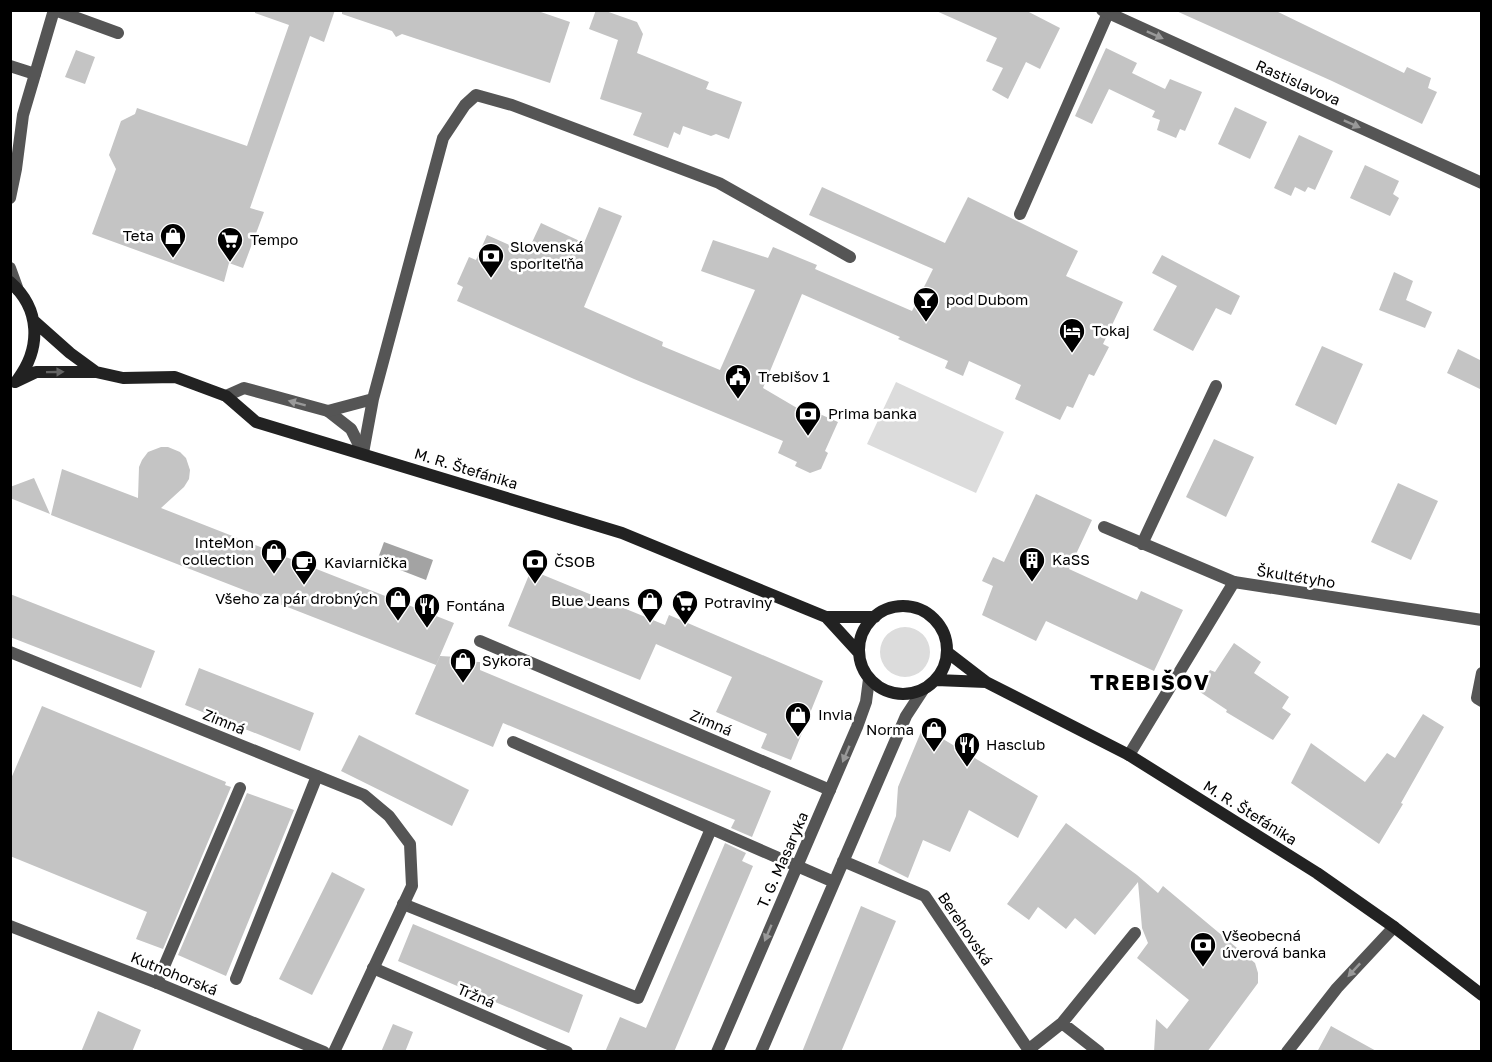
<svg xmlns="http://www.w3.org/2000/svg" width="1492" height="1062" font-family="'Golos Text',sans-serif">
  <rect width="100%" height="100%" fill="#fff"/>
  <!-- green -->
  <path fill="#dcdcdc" d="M896,382L1004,432L976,493L867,444Z
    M880 652a25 25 0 1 1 50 0a25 25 0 1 1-50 0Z"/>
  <!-- water -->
  <path fill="#a3a3a3" d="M384,542L433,560L426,580L377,561Z"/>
  <!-- building -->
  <path fill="#c4c4c4" d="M255,10H335L324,42L310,36L250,208L264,212L243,268L229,263L224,282L92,234L116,169L109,155L121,121L135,114L137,108L247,146L289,25L255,13Z
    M342,10H535L570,22L550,83L402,34L396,37L392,31L342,14Z
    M596,10H603L637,22L643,34L637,53L709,82L706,89L742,102L729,139L716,134L711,136L683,126L680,135L674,132L668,148L633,135L642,113L600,99L618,40L589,29Z
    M934,10H1025L1060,28L1040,69L1026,62L1008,99L992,90L1003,68L986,61L997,38Z
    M1174,10H1274L1404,73L1407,67L1431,78L1428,88L1437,92L1422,124L1332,81Z
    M1106,48L1137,63L1132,73L1165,89L1170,79L1202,92L1185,131L1180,129L1176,138L1157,130L1160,120L1152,117L1155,111L1109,89L1092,124L1075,116Z
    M76,50L95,57L85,84L65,77Z
    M1235,107L1267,122L1250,159L1218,144Z
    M1299,135L1333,151L1315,190L1308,187L1305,192L1295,187L1291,196L1274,188Z
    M1365,165L1399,181L1393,194L1399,198L1390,216L1350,198Z
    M822,187L945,243L968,197L1078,251L1066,276L1123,302L1103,344L1109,347L1094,376L1089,374L1073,408L1067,406L1060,420L1015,399L1021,385L969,361L963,376L945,368L948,361L898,339L900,337L802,294L763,388L797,408L799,405L838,422L825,451L828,453L821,469L810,473L795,466L797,462L778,453L783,441L634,379L457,301L463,287L457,284L469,257L476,260L487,235L527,253L541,223L584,243L599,207L622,216L584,307L663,342L662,346L720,370L755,290L701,271L713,240L768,258L773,247L817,265L815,269L912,311L933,269L809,215Z
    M1162,255L1240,296L1231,315L1216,308L1193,351L1153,330L1177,286L1152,273Z
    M1394,272L1413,281L1406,300L1432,312L1425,328L1379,310Z
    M1322,346L1363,364L1336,425L1295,405Z
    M1458,349L1482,361V390L1447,373Z
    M1214,439L1254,457L1226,517L1186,497Z
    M161,447H168L180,452L186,458L190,470L189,479L184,487L161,508L454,623L436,665L51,515L62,469L138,498L139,467L142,460L148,452Z
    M34,478L50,514L10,498V487Z
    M1398,483L1438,501L1411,560L1371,542Z
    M1036,494L1092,520L1069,569L1137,600L1141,591L1183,610L1154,671L1046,621L1036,641L982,615L993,586L982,581L993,557L1004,562Z
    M531,570L665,625L669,615L823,681L791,760L761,748L767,734L716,712L732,677L656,644L640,680L508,626Z
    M10,594L155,651L141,688L10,637Z
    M1234,643L1261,662L1254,673L1289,697L1282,708L1291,714L1273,740L1226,712L1227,710L1197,690L1210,670L1215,672Z
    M440,656L458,657V661L480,662V670L771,791L752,837L731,828L735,820L503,723L493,747L415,714Z
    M199,668L314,713L300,751L185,705Z
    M42,706L226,782L225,785L231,787L163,949L136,939L147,912L10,856V781Z
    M1423,714L1444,727L1401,803L1403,804L1379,844L1291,783L1311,743L1365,782L1387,753L1395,758Z
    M923,727L1038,796L1018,838L969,810L950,852L923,840L908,878L878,863L896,816L898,787Z
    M359,735L469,790L452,826L341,771Z
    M247,793L294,810L226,976L178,955Z
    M1066,823L1137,875L1158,893L1163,886L1255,963L1258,973V983L1207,1052H1154L1156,1019L1167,1029L1189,1000L1137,958L1148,943L1142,928L1138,882L1095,935L1075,918L1066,929L1038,907L1029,920L1007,904Z
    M725,843L746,853L742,861L753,866L674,1052H605L620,1017L646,1028Z
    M332,872L365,889L312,995L279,979Z
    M861,906L896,921L841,1052H802Z
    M413,924L583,995L569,1033L398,961Z
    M98,1011L141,1030L132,1052H81Z
    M393,1024L413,1032L405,1052H381Z
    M1331,1026L1378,1052H1317Z"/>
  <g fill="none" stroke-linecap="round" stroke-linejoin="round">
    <!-- lane -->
    <path stroke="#555" stroke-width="12" d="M55,10L118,33
      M10,66L35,74
      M1020,214L1108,13
      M328,411L351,429L363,453
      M1104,527L1234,582
      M1142,544L1216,386
      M480,641L830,790
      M1482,673L1477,698L1482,701
      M513,742L797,866
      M403,904L638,998L711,829
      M373,968L567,1052
      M236,979L317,776
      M157,983L240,788
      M1062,1023L1099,1052
      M1028,1050L1062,1023L1135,933"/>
    <!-- street -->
    <path stroke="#555" stroke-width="12" d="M1102,10L1482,183
      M10,198L16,169L23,115L54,10
      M10,268L18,290
      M226,396L244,388L328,411L373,399
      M363,453L373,399L443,138L465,105L476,95L512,105L719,183L850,257
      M10,652L364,795L389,816L410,844L412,886L334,1052
      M1129,755L1234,582L1482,620
      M843,861L925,896L1030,1052
      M797,866L834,882
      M10,926L157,983L324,1052
      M717,1052L857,727L866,702L869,679
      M761,1052L906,716L923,690
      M1287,1052L1337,988L1394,927"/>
    <!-- secondary -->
    <path stroke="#222" stroke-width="12" d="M10,282C41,309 41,348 18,379
      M34,321L70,353L96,372
      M15,382L36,372H96L123,378L175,377L226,396L256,422L622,533L826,617H875
      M859 650a44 44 0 1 1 88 0a44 44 0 1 1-88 0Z
      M826,617L859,653
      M947,652L986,682L1129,755L1317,873L1394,927L1482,995
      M936,680L986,682"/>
  </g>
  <!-- one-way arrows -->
  <defs><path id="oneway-solid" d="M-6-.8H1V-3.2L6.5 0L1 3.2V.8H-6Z" transform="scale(1.5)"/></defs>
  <g fill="#999">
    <use href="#oneway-solid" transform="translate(1155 35) rotate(24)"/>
    <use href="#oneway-solid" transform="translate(1352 124) rotate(24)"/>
    <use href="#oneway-solid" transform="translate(297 403) rotate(-165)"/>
    <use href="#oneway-solid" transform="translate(846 754) rotate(113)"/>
    <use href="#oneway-solid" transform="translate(768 933) rotate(113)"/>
    <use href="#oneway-solid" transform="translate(1354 970) rotate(133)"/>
  </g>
  <use fill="#646464" href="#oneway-solid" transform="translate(55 372) rotate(-1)"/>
  <!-- icons -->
  <defs>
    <g id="shop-pin" transform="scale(1.35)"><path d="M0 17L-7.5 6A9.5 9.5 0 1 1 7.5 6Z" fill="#000" stroke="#fff"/><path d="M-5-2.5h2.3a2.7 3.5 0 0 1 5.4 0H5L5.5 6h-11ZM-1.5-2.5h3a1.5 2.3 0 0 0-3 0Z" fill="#fff"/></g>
    <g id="supermarket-pin" transform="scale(1.35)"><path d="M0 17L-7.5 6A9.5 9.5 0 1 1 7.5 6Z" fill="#000" stroke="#fff"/><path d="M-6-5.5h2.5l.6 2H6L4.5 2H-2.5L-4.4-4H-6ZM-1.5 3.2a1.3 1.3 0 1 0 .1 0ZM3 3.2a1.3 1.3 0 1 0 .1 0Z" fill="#fff"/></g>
    <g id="bank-pin" transform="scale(1.35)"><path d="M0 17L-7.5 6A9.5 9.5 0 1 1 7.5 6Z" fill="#000" stroke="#fff"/><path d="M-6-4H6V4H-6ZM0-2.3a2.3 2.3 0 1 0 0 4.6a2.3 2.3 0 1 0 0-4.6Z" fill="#fff"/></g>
    <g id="bar-pin" transform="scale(1.35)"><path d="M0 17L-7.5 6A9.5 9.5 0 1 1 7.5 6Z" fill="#000" stroke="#fff"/><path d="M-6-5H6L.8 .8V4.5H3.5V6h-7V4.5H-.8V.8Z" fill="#fff"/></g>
    <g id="hotel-pin" transform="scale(1.35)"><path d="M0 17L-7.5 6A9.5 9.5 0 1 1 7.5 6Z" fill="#000" stroke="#fff"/><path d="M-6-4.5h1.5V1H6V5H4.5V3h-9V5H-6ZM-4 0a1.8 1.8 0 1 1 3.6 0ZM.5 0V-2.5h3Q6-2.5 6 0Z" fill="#fff"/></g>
    <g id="civic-pin" transform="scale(1.35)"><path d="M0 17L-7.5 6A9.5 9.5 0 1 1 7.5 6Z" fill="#000" stroke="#fff"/><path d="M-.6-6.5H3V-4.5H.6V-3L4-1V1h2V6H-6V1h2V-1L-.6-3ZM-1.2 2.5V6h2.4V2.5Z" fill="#fff"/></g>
    <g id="building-pin" transform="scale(1.35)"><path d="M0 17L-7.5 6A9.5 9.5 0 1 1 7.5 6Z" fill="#000" stroke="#fff"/><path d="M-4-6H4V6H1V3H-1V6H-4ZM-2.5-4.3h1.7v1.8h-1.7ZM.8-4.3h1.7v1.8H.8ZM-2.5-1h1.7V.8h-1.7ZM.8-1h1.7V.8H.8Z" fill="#fff"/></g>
    <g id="cafe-pin" transform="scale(1.35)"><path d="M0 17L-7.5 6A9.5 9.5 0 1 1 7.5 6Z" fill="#000" stroke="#fff"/><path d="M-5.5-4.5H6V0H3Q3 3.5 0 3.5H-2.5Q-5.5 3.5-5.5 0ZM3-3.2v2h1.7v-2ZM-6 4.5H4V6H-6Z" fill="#fff"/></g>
    <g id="restaurant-pin" transform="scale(1.35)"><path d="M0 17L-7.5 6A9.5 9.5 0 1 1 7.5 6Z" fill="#000" stroke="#fff"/><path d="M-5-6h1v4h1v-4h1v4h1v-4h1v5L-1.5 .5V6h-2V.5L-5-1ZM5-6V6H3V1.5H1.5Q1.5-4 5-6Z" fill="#fff"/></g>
  </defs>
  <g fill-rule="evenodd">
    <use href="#shop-pin" x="173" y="236"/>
    <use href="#supermarket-pin" x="230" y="240"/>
    <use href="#bank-pin" x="491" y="256"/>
    <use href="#bar-pin" x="926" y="300"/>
    <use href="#hotel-pin" x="1072" y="331"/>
    <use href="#civic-pin" x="738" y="377"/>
    <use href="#bank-pin" x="808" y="414"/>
    <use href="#shop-pin" x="274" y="552"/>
    <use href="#building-pin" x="1032" y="560"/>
    <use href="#bank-pin" x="535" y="562"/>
    <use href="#cafe-pin" x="304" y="563"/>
    <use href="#shop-pin" x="398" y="599"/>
    <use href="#shop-pin" x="650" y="601"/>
    <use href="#supermarket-pin" x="685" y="603"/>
    <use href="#restaurant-pin" x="427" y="606"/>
    <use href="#shop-pin" x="463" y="661"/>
    <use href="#shop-pin" x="798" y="715"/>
    <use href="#shop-pin" x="934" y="730"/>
    <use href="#restaurant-pin" x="967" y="745"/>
    <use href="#bank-pin" x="1203" y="945"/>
  </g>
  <g text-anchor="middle" stroke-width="5" stroke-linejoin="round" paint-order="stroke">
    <!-- street labels -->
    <g font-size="15" fill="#000" stroke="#fff">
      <text transform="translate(1298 83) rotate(24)" y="5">Rastislavova</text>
      <text transform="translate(466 469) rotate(17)" y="5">M. R. Štefánika</text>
      <text transform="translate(1296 577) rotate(9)" y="5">Škultétyho</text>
      <text transform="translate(224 722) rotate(22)" y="5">Zimná</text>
      <text transform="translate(711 723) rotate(23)" y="5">Zimná</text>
      <text transform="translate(1250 813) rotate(32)" y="5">M. R. Štefánika</text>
      <text transform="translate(783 860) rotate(-66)" y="5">T. G. Masaryka</text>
      <text transform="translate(965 929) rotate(56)" y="5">Berehovská</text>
      <text transform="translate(174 974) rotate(22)" y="5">Kutnohorská</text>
      <text transform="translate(476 996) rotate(23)" y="5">Tržná</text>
    </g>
    <!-- poi labels -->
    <g font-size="15" fill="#000" stroke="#fff" text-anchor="start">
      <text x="154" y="241" text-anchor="end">Teta</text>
      <text x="250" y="245">Tempo</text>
      <text x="510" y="252">Slovenská<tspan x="510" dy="17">sporiteľňa</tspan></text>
      <text x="946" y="305">pod Dubom</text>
      <text x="1092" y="336">Tokaj</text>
      <text x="758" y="382">Trebišov 1</text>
      <text x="828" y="419">Prima banka</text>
      <text x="254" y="548" text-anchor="end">InteMon<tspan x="254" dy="17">collection</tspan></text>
      <text x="1052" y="565">KaSS</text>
      <text x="554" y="567">ČSOB</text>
      <text x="324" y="568">Kaviarnička</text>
      <text x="378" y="604" text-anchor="end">Všeho za pár drobných</text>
      <text x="630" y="606" text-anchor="end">Blue Jeans</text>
      <text x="704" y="608">Potraviny</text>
      <text x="446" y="611">Fontána</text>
      <text x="482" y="666">Sykora</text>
      <text x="818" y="720">Invia</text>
      <text x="914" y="735" text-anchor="end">Norma</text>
      <text x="986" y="750">Hasclub</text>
      <text x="1222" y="941">Všeobecná<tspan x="1222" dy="17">úverová banka</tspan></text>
    </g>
    <!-- district labels -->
    <g font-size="21" font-weight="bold" letter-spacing="1.5" fill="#000" stroke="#fff">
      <text x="1150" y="690">TREBIŠOV</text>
    </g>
  </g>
  <!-- border -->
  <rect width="1492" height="1062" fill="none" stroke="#000000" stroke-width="24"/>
</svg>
